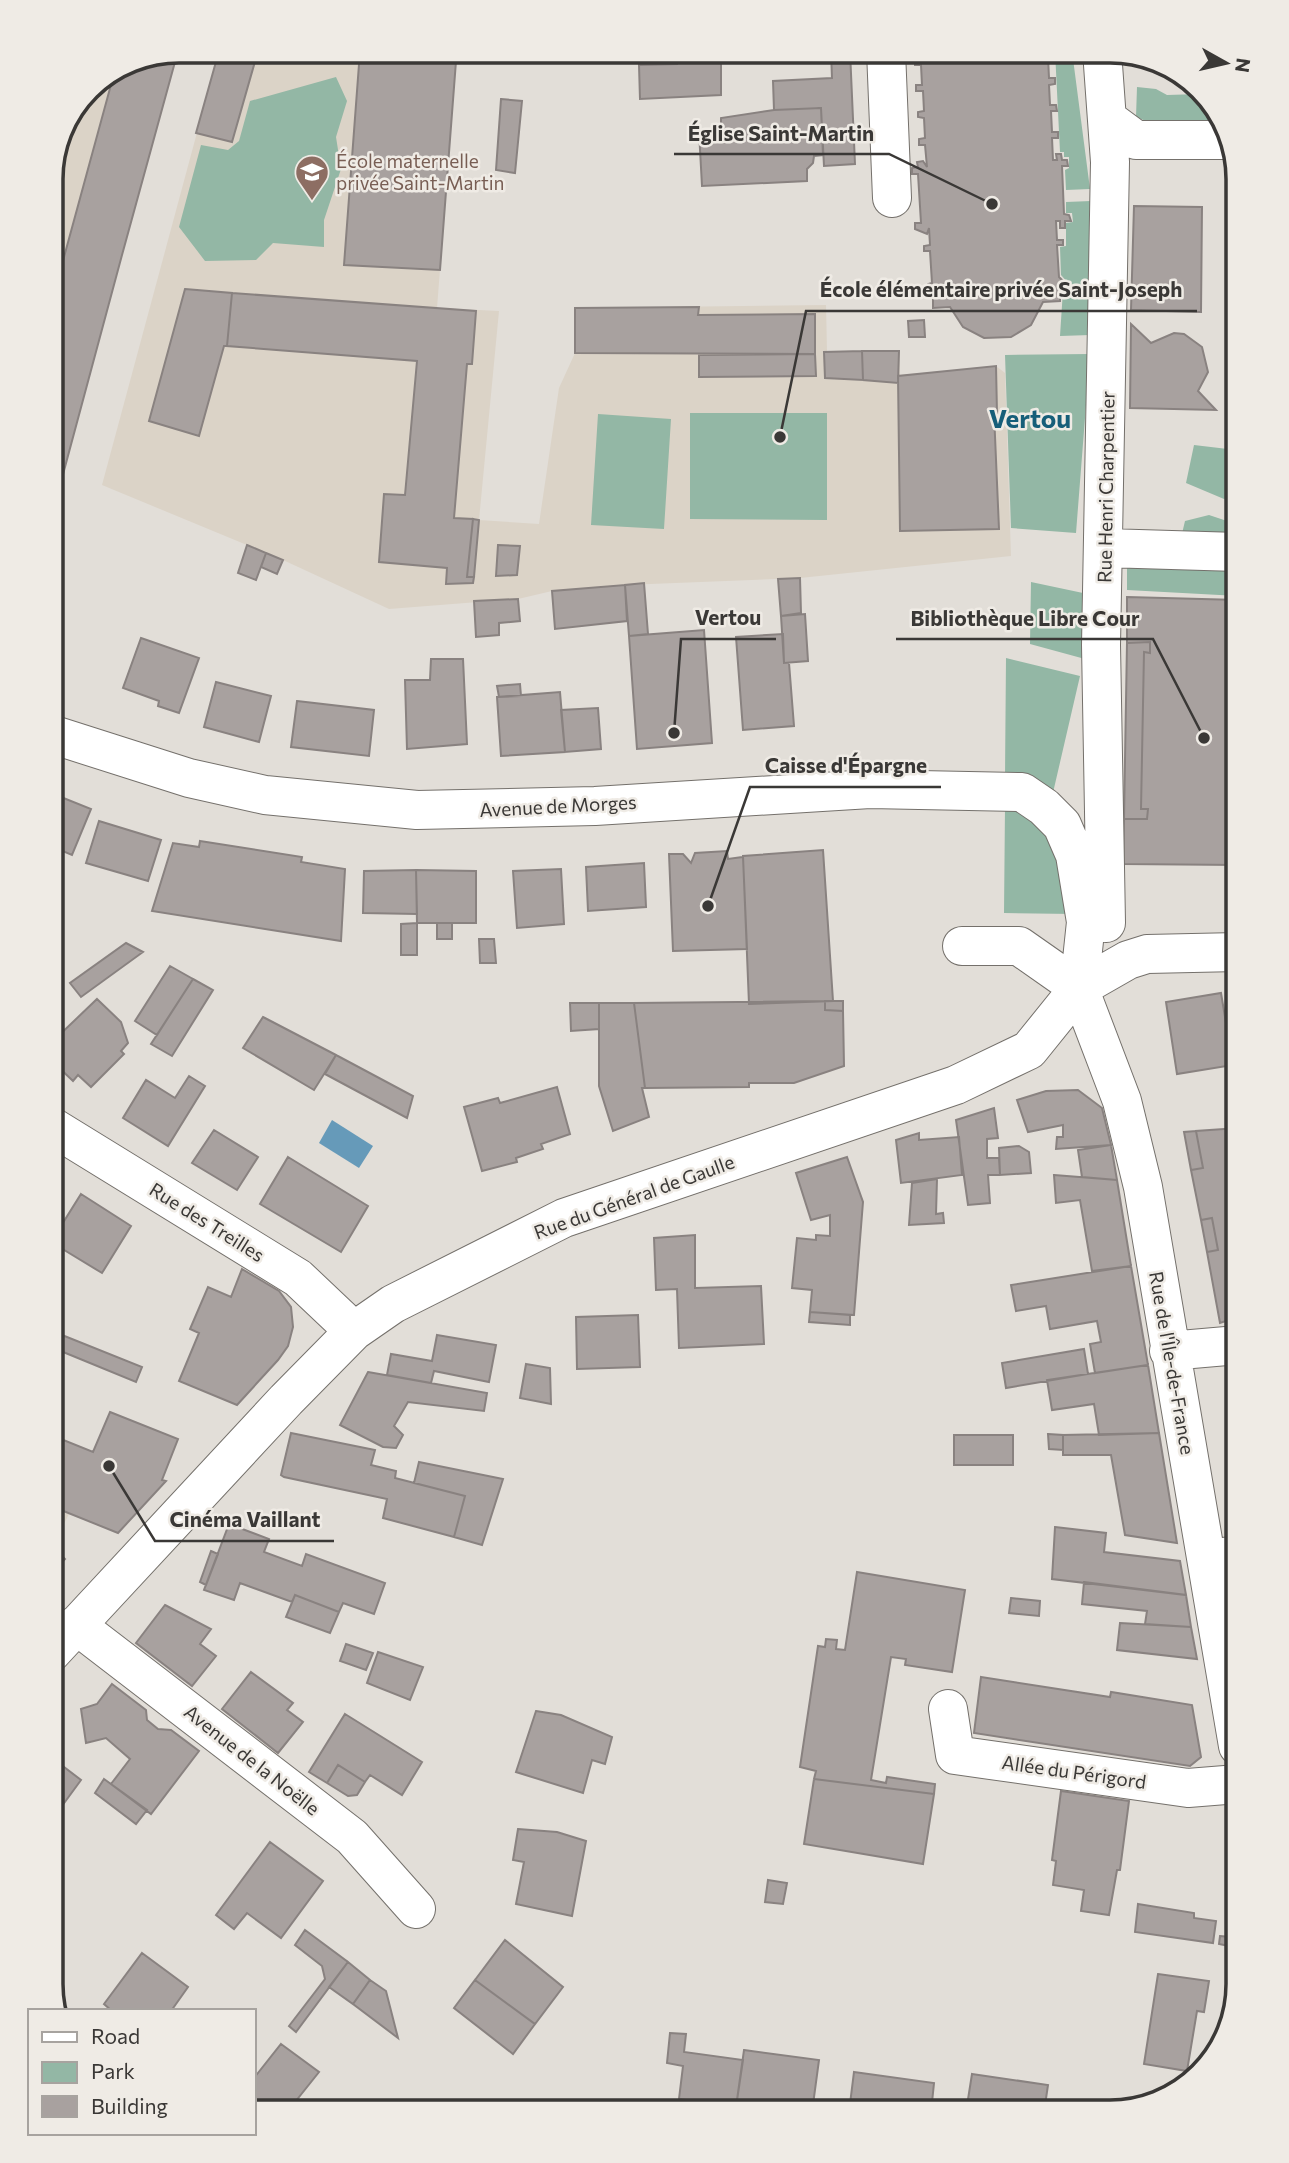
<svg xmlns="http://www.w3.org/2000/svg" width="1289" height="2163" font-family="Commissioner,sans-serif">
  <rect width="100%" height="100%" fill="#e2ded8"/>
  <!-- built -->
  <path fill="#dbd3c7" d="M178,51L122,255L51,519V171L89,88L130,60Z
    M219,51H457L437,308L499,311L479,520L539,524L559,388L575,353V308L826,305L827,351H899L900,375L996,366L1005,373L1011,556L800,578L625,585L552,591L518,599L389,609L283,560L102,485Z
    M51,1506L69,1514L53,1545L65,1559L51,1575Z"/>
  <!-- green -->
  <path fill="#93b7a5" d="M1055,51H1072L1090,189L1066,190L1065,170L1069,168V157H1064V152H1060Z
    M1138,58L1181,73H1182L1168,74L1160,68L1138,65Z
    M336,77L347,101L336,137L341,169L324,220V247L273,243L256,260L205,261L179,227L201,145L228,150L239,141L250,101Z
    M1137,87L1156,89L1167,95L1200,94L1225,123H1151L1136,117Z
    M1091,201L1090,335L1060,336L1063,290L1068,283L1061,275L1060,247L1066,246V223L1073,222L1072,213H1066V202Z
    M1090,354L1076,533L1011,528L1005,355Z
    M1233,411H1238V543L1180,542L1185,521L1209,515L1227,521L1237,495L1224,499L1186,483L1194,445L1236,450Z
    M690,413H827V520L690,519Z
    M598,414L671,419L664,529L591,525Z
    M1127,558L1238,562V596L1127,590Z
    M1031,582L1083,593L1085,659L1030,644Z
    M1006,658L1080,676L1052,797L1005,777Z
    M1005,807L1022,812L1058,845L1074,914L1004,913Z"/>
  <!-- water -->
  <path fill="#669ab9" d="M332,1120L373,1146L359,1168L319,1143Z"/>
  <!-- building -->
  <path fill="#a8a19f" stroke="#898280" stroke-width="2" d="M178,51L122,255L51,519V304L64,257L115,70L130,60Z
    M219,51H258L232,142L196,133Z
    M360,51H394L456,61L440,270L344,265Z
    M394,51H457L456,61Z
    M677,51H721V95L640,99L639,65L677,64Z
    M831,51H850L855,164L824,166L821,108L774,110L773,81L832,78Z
    M920,51L1054,52V57H1048L1049,78H1055V84L1049,85L1050,105H1056L1057,111H1051L1052,132H1058V138H1052L1053,160H1057L1056,154H1061L1062,160H1067L1068,166H1062L1064,214L1069,215L1071,221H1065V228H1060V221H1056L1057,240H1063V245H1057L1059,277L1065,283L1060,289V301L1043,302L1031,325L1011,337L984,338L963,327L950,307L933,308V295L925,291L928,284L932,283L930,251H924V246L930,245L929,228L927,234L915,229V223H921L918,174H912V168L918,167L917,162L923,161L927,167L925,145H919V139L925,138L924,118L918,117V112L924,111L923,91H916V85H922L921,65H915V58H921Z
    M501,99L522,101L515,173L496,170Z
    M821,108L823,155L814,156L813,163L807,169V181L702,186L699,131L721,130V118L774,110Z
    M1134,206L1202,207L1201,312L1131,310Z
    M185,289L232,293L227,346H224L199,436L149,421Z
    M232,293L476,311L472,364H467L454,518L473,519L467,577H474L473,583L446,584L447,568L379,562L384,494L405,495L417,361L227,346Z
    M699,307L698,315L815,314V354L575,353V308Z
    M924,320L925,337H909L908,321Z
    M1131,324L1151,343L1174,333L1184,334L1202,347L1208,372L1198,391L1216,410L1130,408Z
    M862,351H899L898,383L863,380Z
    M862,351L863,380L825,378L824,352Z
    M815,354L816,376L699,377V355Z
    M996,366L997,413H994L999,529L900,531L898,376Z
    M473,519L479,520L474,577H467Z
    M247,545L266,553L256,580L238,573Z
    M498,545L520,546L517,575L496,576Z
    M266,553L283,560L277,574L261,567Z
    M800,578L801,613L781,616L778,579Z
    M644,583L648,634L629,636L625,585Z
    M625,585L627,621L555,629L552,591Z
    M1127,597L1238,600V865L1123,864L1124,819H1147L1148,809H1141L1144,652L1150,653V642L1127,643Z
    M518,599L520,621L499,623V635L476,637L474,601Z
    M805,614L808,661L784,663L781,616Z
    M704,630L712,743L637,749L629,636Z
    M783,634L784,663H789L794,726L743,730L736,637Z
    M141,638L199,658L179,713L158,706L159,701L123,688Z
    M1150,642V653L1144,652L1141,809H1148L1147,819H1124L1127,643Z
    M431,659H463L467,744L407,749L405,680H430Z
    M216,682L271,696L259,742L204,727Z
    M520,684L521,696L499,697L497,686Z
    M560,692L565,752L501,756L497,697Z
    M297,701L374,710L369,756L291,747Z
    M598,708L601,749L565,752L561,710Z
    M51,793L91,809L72,855L58,849L55,858L51,856Z
    M99,821L161,840L148,881L86,863Z
    M200,841L302,857L301,862L345,869L341,941L152,911L173,843L199,847Z
    M823,850L833,1001L749,1004L743,856Z
    M727,851L728,859L743,857L747,949L673,951L669,854H683L691,863L695,853Z
    M644,863L646,907L588,911L586,867Z
    M561,869L564,924L517,928L513,871Z
    M416,870L417,914L363,913L364,871Z
    M416,870L476,871V923H417Z
    M62,878L53,902L51,903V880Z
    M417,923V955H401V924Z
    M437,923H452V939H437Z
    M479,939H494L496,963H480Z
    M126,943L143,952L81,997L70,983Z
    M170,966L193,979L157,1035L135,1021Z
    M193,979L213,990L172,1056L151,1044Z
    M1221,993L1233,1065L1177,1074L1166,1002Z
    M97,999L121,1022L128,1043L121,1051L124,1054L91,1087L78,1075L73,1081L51,1060V1043Z
    M825,1001H843V1011L825,1010Z
    M825,1001V1010L843,1011L844,1066L794,1083H749V1087L645,1088L634,1003Z
    M570,1003H599V1029L571,1031Z
    M599,1003H634L645,1088H642L649,1117L613,1131L599,1086Z
    M1238,1016V1040H1229L1226,1019Z
    M263,1017L336,1055L314,1090L243,1048Z
    M336,1055L413,1096L407,1118L325,1074Z
    M189,1076L205,1086L168,1146L123,1118L146,1080L175,1098Z
    M557,1087L570,1134L541,1144L543,1149L516,1158L517,1162L482,1171L464,1107L498,1098L500,1103Z
    M1078,1090L1102,1108L1111,1145L1056,1149L1057,1137H1063V1125L1028,1132L1017,1100L1046,1091Z
    M994,1108L998,1138L987,1139V1158H999L1000,1175H988L990,1203L968,1205L956,1120Z
    M1238,1128V1317L1220,1323L1207,1252L1218,1250L1212,1218L1201,1220L1191,1170L1203,1168L1196,1131Z
    M214,1130L258,1157L237,1190L192,1163Z
    M1196,1131L1203,1168L1191,1170L1184,1132Z
    M919,1133V1140L959,1137L962,1175L901,1183L896,1140Z
    M1111,1145L1117,1180L1082,1177L1078,1150Z
    M1019,1146L1029,1152L1031,1173L1000,1175L999,1148Z
    M288,1157L368,1206L341,1252L260,1204Z
    M847,1157L863,1202L854,1315L810,1312L812,1290L792,1288L797,1238L816,1240V1235L830,1236V1215L811,1220L796,1173Z
    M1054,1175L1117,1180L1131,1266L1092,1271L1080,1200L1056,1203Z
    M937,1179L936,1214L943,1213L944,1223L909,1225L912,1183Z
    M81,1194L131,1226L102,1273L51,1242Z
    M1212,1218L1218,1250L1207,1252L1201,1220Z
    M695,1235V1288L761,1286L764,1344L679,1348L677,1289L656,1290L654,1238Z
    M1131,1266L1148,1365L1095,1373L1090,1344L1101,1342L1097,1321L1050,1329L1046,1306L1016,1311L1011,1285Z
    M242,1269L279,1291L291,1307L293,1327L288,1346L278,1360L237,1405L179,1381L199,1333L190,1329L208,1287L231,1297Z
    M810,1312L850,1315V1325L809,1322Z
    M638,1315L640,1367L577,1369L576,1317Z
    M52,1331L142,1367L136,1382L51,1347Z
    M437,1335L496,1345L489,1382L434,1371L431,1383L387,1375L391,1354L432,1361Z
    M1084,1349L1088,1374L1006,1388L1002,1363Z
    M526,1364L550,1368L551,1404L520,1398Z
    M1148,1365L1159,1433L1099,1435L1094,1404L1052,1410L1047,1380Z
    M368,1372L487,1393L484,1411L408,1402L394,1426L403,1435L396,1448L383,1447L340,1425Z
    M110,1412L178,1439L162,1480L166,1481L118,1533L51,1506V1435L93,1452Z
    M291,1433L375,1450L371,1465L396,1471L395,1478L465,1496L454,1537L383,1518L387,1499L284,1477L281,1475Z
    M1159,1433L1177,1543L1125,1535L1111,1455H1063V1435Z
    M1048,1434L1063,1435V1450L1049,1449Z
    M954,1435H1013V1465H954Z
    M419,1462L503,1479L482,1545L454,1537L465,1496L414,1483Z
    M229,1524L269,1539L264,1552L302,1566L306,1554L385,1583L374,1614L343,1603L339,1612L295,1595L292,1602L240,1583L234,1600L204,1590Z
    M1055,1527L1106,1533L1104,1552L1180,1561L1186,1595L1052,1579Z
    M51,1545L65,1559L52,1573L51,1571Z
    M211,1551L218,1554L206,1585L200,1582Z
    M857,1572L965,1590L952,1672L905,1665L906,1659L891,1657L871,1780L886,1783L887,1777L935,1784L934,1794L814,1779L816,1771L800,1767L818,1646L825,1647L826,1639L837,1640L836,1649L845,1650Z
    M1084,1582L1186,1595L1191,1627L1145,1624L1147,1611L1082,1604Z
    M295,1595L339,1612L330,1633L286,1617Z
    M1011,1598L1040,1601L1039,1616L1009,1613Z
    M165,1605L211,1629L200,1644L216,1656L192,1686L136,1643Z
    M1120,1623L1191,1627L1197,1659L1117,1650Z
    M346,1644L373,1653L366,1670L340,1661Z
    M378,1652L423,1667L410,1700L367,1683Z
    M251,1672L293,1703L287,1710L303,1722L278,1753L222,1709Z
    M981,1677L1110,1697L1111,1692L1192,1705L1201,1757L1190,1766L974,1733Z
    M112,1684L146,1710L147,1720L158,1729L171,1730L199,1751L151,1814L111,1784L130,1759L106,1738L86,1743L81,1709L97,1704Z
    M536,1711L561,1715L612,1737L605,1764L592,1760L583,1793L516,1772Z
    M345,1714L422,1762L402,1795L370,1775L365,1782L338,1765L327,1783L309,1772Z
    M51,1757L81,1780L51,1821Z
    M338,1765L365,1782L357,1795L348,1796L327,1783Z
    M104,1779L147,1810L136,1824L95,1793Z
    M814,1779L934,1794L923,1864L804,1844Z
    M1061,1791L1129,1801L1120,1870H1117L1109,1915L1081,1911L1084,1890L1053,1885L1056,1861L1052,1860Z
    M518,1829L557,1832L586,1841L572,1916L516,1904L524,1862L513,1860Z
    M270,1842L323,1881L281,1938L247,1913L234,1929L216,1915Z
    M768,1880L787,1883L783,1904L765,1902Z
    M1138,1904L1194,1913V1918L1216,1921L1213,1943L1135,1932Z
    M305,1930L348,1962L296,2032L289,2026L325,1979L322,1966L295,1945Z
    M1220,1936L1230,1937L1229,1946L1219,1944Z
    M505,1940L563,1987L535,2024L475,1980Z
    M142,1953L188,1987L171,2011H112L104,2004Z
    M348,1962L370,1980L353,2004L329,1987Z
    M1158,1974L1209,1981L1204,2012L1197,2011L1187,2071L1144,2064Z
    M370,1980L386,1991L398,2038L353,2004Z
    M475,1980L535,2024L513,2054L454,2008Z
    M670,2033L686,2034L684,2052L743,2060L736,2107L679,2099L683,2066L667,2063Z
    M281,2044L319,2072L287,2112H254V2078Z
    M744,2050L819,2060L812,2112H774L736,2107Z
    M854,2072L934,2083L931,2112H849Z
    M972,2074L1048,2085L1044,2112H966Z"/>
  <g fill="none" stroke-linecap="round" stroke-linejoin="round">
    <!-- minor casing -->
    <g stroke="#74706b" stroke-width="40">
      <path id="minor" d="M886,51L892,198
        M1102,51L1110,162L1101,645L1106,923
        M1109,120L1136,140H1229
        M1105,548L1238,552
        M51,734L189,778L265,795L417,810L595,806L870,789L1022,792L1044,807L1062,825L1075,855L1086,922L1079,988L1122,1101L1143,1187L1238,1746
        M962,946H1019L1079,988
        M51,1126L298,1278L354,1331
        M1169,1351L1238,1345
        M1207,1559L1238,1555
        M76,1625L352,1837L416,1909
        M51,1653L286,1400L354,1331L393,1304L564,1218L956,1085L1029,1050L1079,988L1128,960L1147,954L1238,952
        M948,1709L955,1755L1188,1788L1238,1784"/>
    </g>
    <!-- minor -->
    <use href="#minor" stroke="#fff" stroke-width="38"/>
  </g>
  <!-- icons -->
  <defs>
    <g id="school-pin" transform="scale(1.75)"><path d="M0 17L-7.5 6A9.5 9.5 0 1 1 7.5 6Z" fill="#8d6e63" stroke="#efebe5"/><path d="M0-5L7-2L0 1L-7-2ZM-4 1L0 2.5L4 1V4Q0 6-4 4Z" fill="#fff"/></g>
  </defs>
  <g fill-rule="evenodd">
    <use href="#school-pin" x="312" y="172"/>
  </g>
  <g text-anchor="middle" stroke-width="5" stroke-linejoin="round" paint-order="stroke">
    <!-- education labels -->
    <g font-size="19" fill="#785e54" stroke="#efebe5" text-anchor="start">
      <text x="336" y="168">École maternelle<tspan x="336" dy="22">privée Saint-Martin</tspan></text>
    </g>
    <!-- street labels -->
    <g font-size="19" fill="#3a3836" stroke="#efebe5">
      <text transform="translate(1106 487) rotate(-89)" y="7">Rue Henri Charpentier</text>
      <text transform="translate(558 806) rotate(-3)" y="7">Avenue de Morges</text>
      <text transform="translate(634 1197) rotate(-20)" y="7">Rue du Général de Gaulle</text>
      <text transform="translate(207 1222) rotate(32)" y="7">Rue des Treilles</text>
      <text transform="translate(1172 1363) rotate(80)" y="7">Rue de l'Île-de-France</text>
      <text transform="translate(252 1760) rotate(38)" y="7">Avenue de la Noëlle</text>
      <text transform="translate(1074 1772) rotate(8)" y="7">Allée du Périgord</text>
    </g>
    <!-- district labels -->
    <g font-size="26" font-weight="bold" fill="#165e79" stroke="#efebe5">
      <text x="1030" y="428">Vertou</text>
    </g>
  </g>
  <!-- crop -->
  <path d="M0 0H1289V2163H0ZM179 63H1110A116 116 0 0 1 1226 179V1984A116 116 0 0 1 1110 2100H179A116 116 0 0 1 63 1984V179A116 116 0 0 1 179 63Z" fill="#efebe5" fill-rule="evenodd"/>
  <path fill="none" stroke="#3a3836" stroke-width="3.5" d="M179 63H1110A116 116 0 0 1 1226 179V1984A116 116 0 0 1 1110 2100H179A116 116 0 0 1 63 1984V179A116 116 0 0 1 179 63Z"/>
  <!-- callouts -->
  <path fill="none" stroke="#3a3836" stroke-width="2.5" d="M992 204L889 154H674M780 437L806 311H1197M674 733L681 639H776M1204 738L1153 639H896M708 906L750 787H941M109 1466L155 1541H334"/>
  <g fill="#3a3836" stroke="#efebe5" stroke-width="2.5">
    <circle cx="992" cy="204" r="7"/>
    <circle cx="780" cy="437" r="7"/>
    <circle cx="674" cy="733" r="7"/>
    <circle cx="1204" cy="738" r="7"/>
    <circle cx="708" cy="906" r="7"/>
    <circle cx="109" cy="1466" r="7"/>
  </g>
  <g font-size="21" text-anchor="middle" font-weight="bold" fill="#3a3836" stroke="#efebe5" stroke-width="5" stroke-linejoin="round" paint-order="stroke">
    <text x="781" y="141">Église Saint-Martin</text>
    <text x="1001" y="297">École élémentaire privée Saint-Joseph</text>
    <text x="728" y="625">Vertou</text>
    <text x="1025" y="626">Bibliothèque Libre Cour</text>
    <text x="846" y="773">Caisse d'Épargne</text>
    <text x="245" y="1527">Cinéma Vaillant</text>
  </g>
  <!-- legend -->
  <rect x="28" y="2009" width="228" height="126" fill="#efebe5" stroke="#a7a39f" stroke-width="2"/>
  <rect x="42" y="2032" width="35" height="10" fill="#ffffff" stroke="#a7a39f" stroke-width="2"/>
  <text x="91" y="2044" font-size="21" fill="#3a3836">Road</text>
  <rect x="42" y="2062" width="35" height="21" fill="#93b7a5" stroke="#a7a39f" stroke-width="2"/>
  <text x="91" y="2079" font-size="21" fill="#3a3836">Park</text>
  <rect x="42" y="2096" width="35" height="21" fill="#a8a19f" stroke="#a7a39f" stroke-width="2"/>
  <text x="91" y="2114" font-size="21" fill="#3a3836">Building</text>
  <!-- north arrow -->
  <g transform="translate(1226 63) rotate(98)" stroke="#efebe5" stroke-width="5" paint-order="stroke">
  <path d="M0-5L12 26L0 18L-12 26Z" fill="#3a3836"/>
  <text y="-10" font-size="19" font-weight="bold" text-anchor="middle" fill="#3a3836">N</text>
  </g>
</svg>
